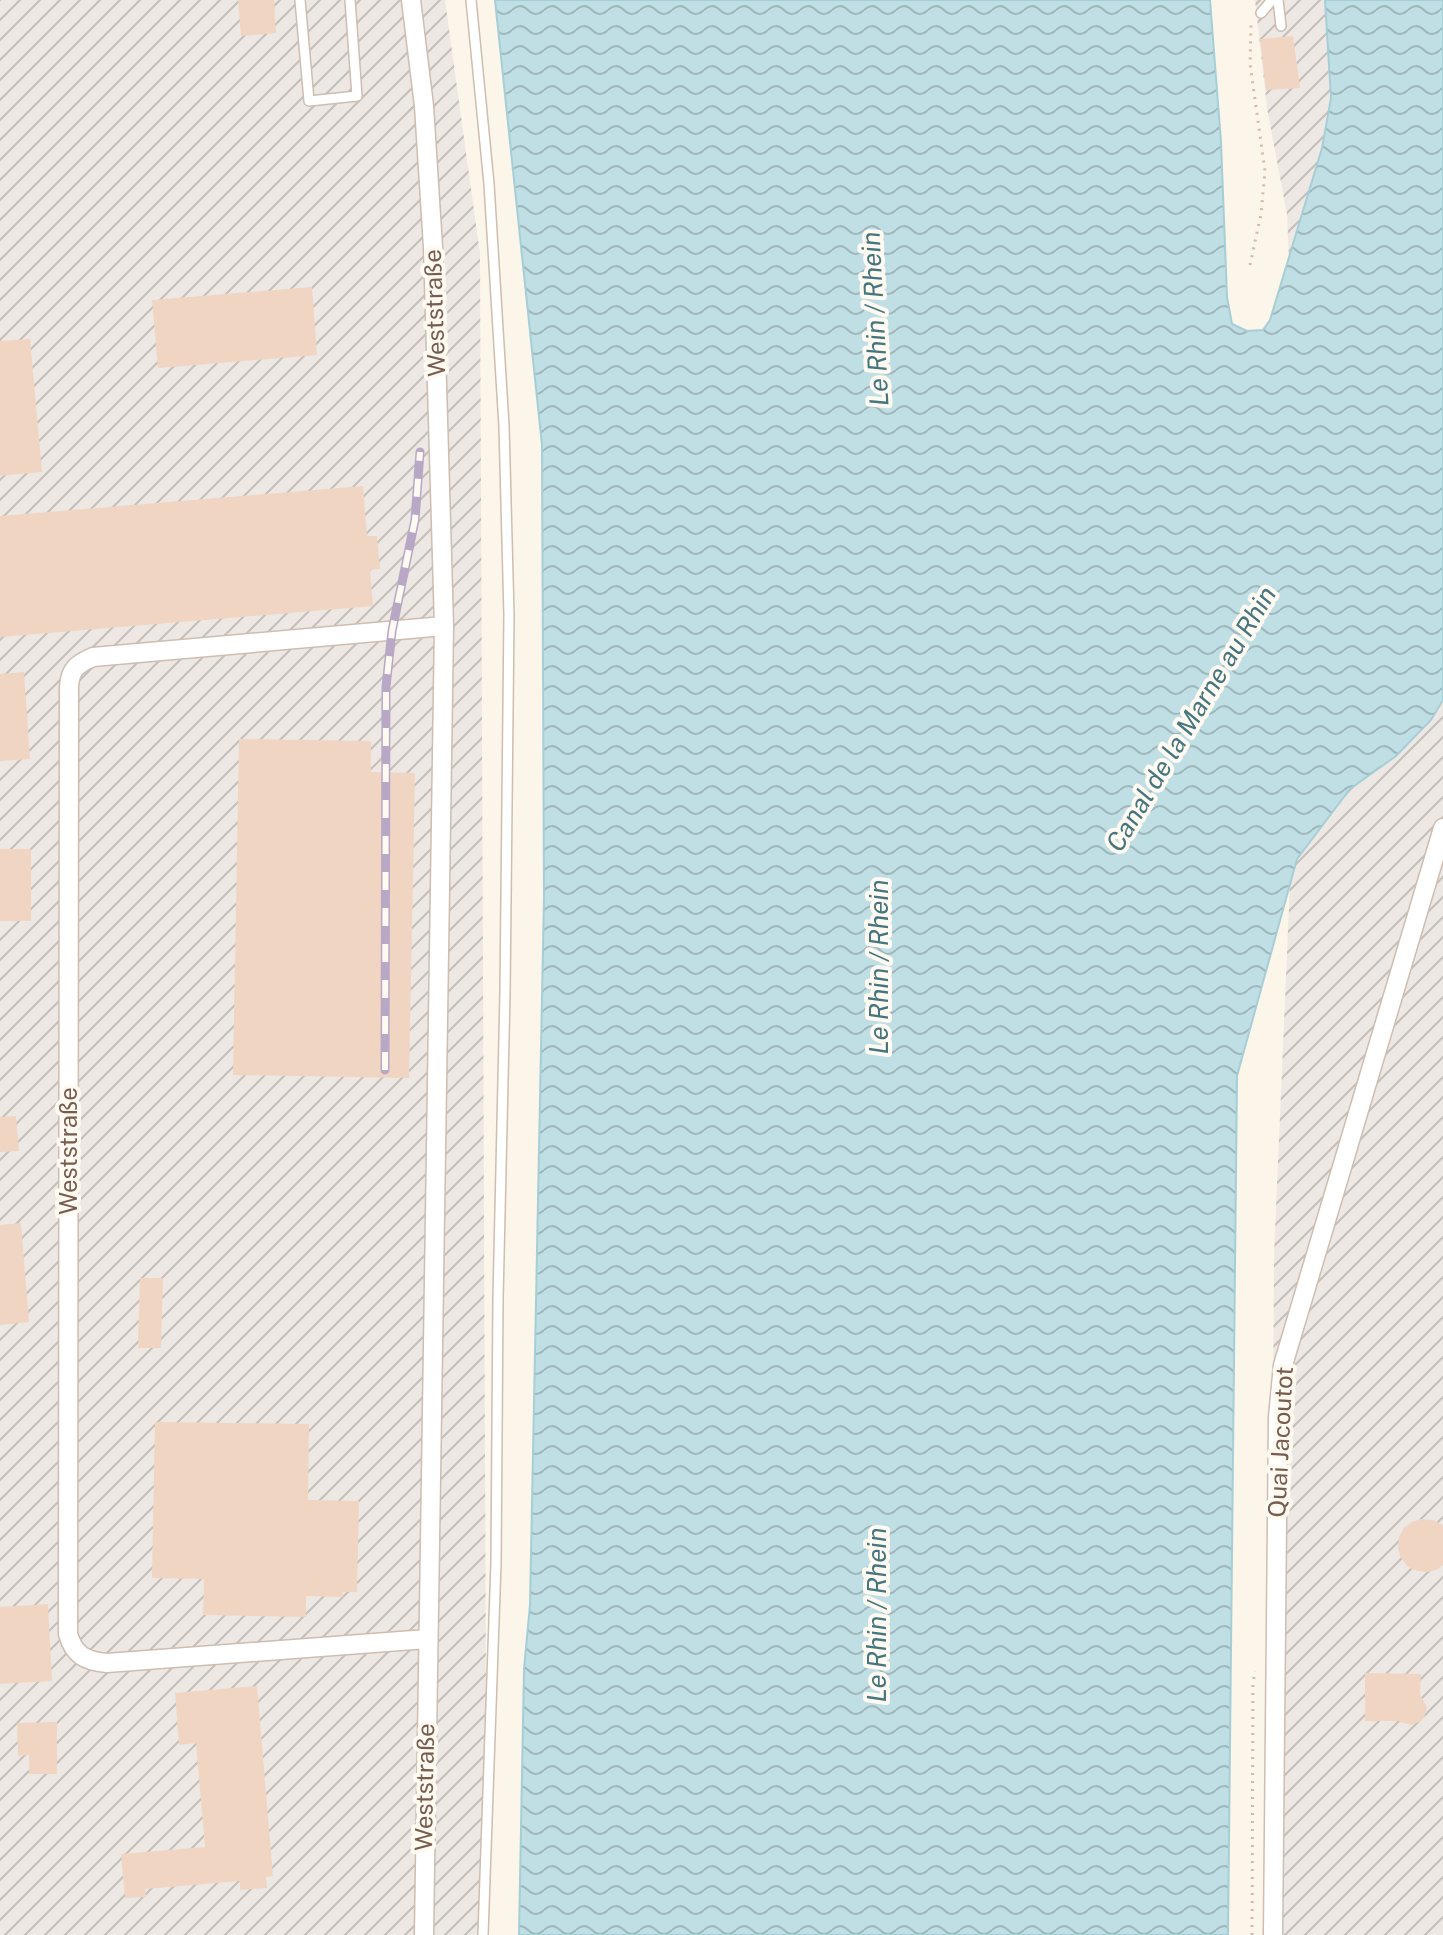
<svg xmlns="http://www.w3.org/2000/svg" width="1443" height="1935" font-family="'Public Sans',sans-serif">
  <defs>
    <pattern id="industrial-furrows" width="10" height="10" patternUnits="userSpaceOnUse" patternTransform="scale(2)"><rect width="10" height="10" fill="#ede8e3"/><path d="M-1 1l2-2M0 10L10 0M9 11l2-2" fill="none" stroke="#c5bfba"/></pattern>
    <pattern id="water-waves" width="16" height="10" patternUnits="userSpaceOnUse" patternTransform="scale(2)"><rect width="16" height="10" fill="#bfdfe5"/><path d="M0 5q4-4 8 0t8 0" fill="none" stroke="#a0b8bc"/></pattern>
  </defs>
  <rect width="100%" height="100%" fill="#fcf5ea"/>
  <!-- industrial -->
  <path fill="url(#industrial-furrows)" d="M0,0H445L480,254L487,1935H0Z
    M1255,0H1443V1935H1270L1274,1255L1290,884L1300,508L1287,214L1267,108Z"/>
  <!-- water -->
  <path fill="url(#water-waves)" stroke="#a6ced6" stroke-width="2" d="M495,0H1210L1221,142L1227,297L1232,324L1247,331L1263,330L1270,320L1322,148L1331,98L1325,0H1443V700L1431,720L1396,756L1350,789L1297,859L1237,1076L1228,1935H519L524,1669L530,1605L544,898L542,445Z"/>
  <!-- building -->
  <path fill="#f0d5c3" d="M238,0H274L276,33L241,36Z
    M1293,36L1300,88L1266,90L1260,39Z
    M312,287L317,355L158,368L152,300Z
    M30,339L42,472L0,476V341Z
    M363,486L367,536H377L380,569L370,570L373,606L0,637V516Z
    M24,672L30,759L0,761V674Z
    M239,739L371,741V772L415,773L409,1078L233,1075Z
    M0,849H31V921H0Z
    M16,1116L19,1151L0,1152V1117Z
    M21,1223L29,1322L0,1325V1225Z
    M140,1278H163L161,1348H138Z
    M155,1422L309,1424L308,1500L359,1501L357,1592H343V1597L306,1596V1617L203,1615L204,1579L152,1578Z
    M1421,1519L1433,1520L1443,1525V1565L1438,1569L1428,1572L1417,1571L1408,1567L1401,1558L1398,1549L1399,1537L1404,1528L1412,1522Z
    M48,1604L52,1681L0,1684V1607Z
    M1365,1673L1421,1674L1420,1694L1427,1707L1424,1718L1419,1722L1411,1725L1398,1721H1365Z
    M257,1686L273,1876L266,1877L267,1888L240,1890V1881L145,1889L146,1897L125,1898L121,1854L205,1847L196,1743L179,1745L175,1693Z
    M57,1722V1774H29V1755L18,1756L17,1723Z"/>
  <g fill="none" stroke-linecap="round" stroke-linejoin="round">
    <!-- lane casing -->
    <g stroke="#cebdb0" stroke-width="12">
      <path id="lane" d="M300,0L309,101L357,96L350,0
        M471,0L489,184L504,426L509,615L505,993L498,1299L496,1563L483,1935
        M1278,0L1281,26
        M1261,13L1272,0"/>
    </g>
    <!-- street casing -->
    <g stroke="#cebdb0" stroke-width="21">
      <path id="street" d="M411,0L424,106L433,247L444,626L424,1935
        M427,1639L107,1663C85,1661 74,1655 68,1634L69,687C70,669 77,664 93,657L444,626
        M1273,1935L1278,1417L1283,1365L1443,828"/>
    </g>
    <!-- path -->
    <path stroke="#d5b9a6" stroke-width="3" stroke-dasharray="2 6" stroke-linecap="butt" d="M1250,265L1261,214L1265,171L1250,64L1251,25
      M1252,1935L1253,1684L1255,1671"/>
    <!-- lane -->
    <use href="#lane" stroke="#fff" stroke-width="9"/>
    <!-- street -->
    <use href="#street" stroke="#fff" stroke-width="18"/>
    <!-- rail casing -->
    <g stroke="#b8a8c6" stroke-width="9">
      <path id="rail" d="M385,1070L386,687L392,631L415,520L420,452"/>
    </g>
    <!-- rail -->
    <use href="#rail" stroke="#fef9f1" stroke-width="6" stroke-dasharray="18" stroke-linecap="butt"/>
  </g>
  <g text-anchor="middle" stroke-width="8" stroke-linejoin="round" paint-order="stroke">
    <!-- street labels -->
    <g font-size="24" fill="#765d4e" stroke="#fef9f1">
      <text transform="translate(435 313) rotate(-92)" y="8">Weststraße</text>
      <text transform="translate(69 1151) rotate(-90)" y="8">Weststraße</text>
      <text transform="translate(1281 1442) rotate(-87)" y="8">Quai Jacoutot</text>
      <text transform="translate(425 1787) rotate(-89)" y="8">Weststraße</text>
    </g>
    <!-- water labels -->
    <g font-size="26" font-style="italic" fill="#457680" stroke="#fef9f1">
      <text transform="translate(875 319) rotate(-93)" y="9">Le Rhin / Rhein</text>
      <text transform="translate(1191 719) rotate(-59)" y="9">Canal de la Marne au Rhin</text>
      <text transform="translate(879 967) rotate(-90)" y="9">Le Rhin / Rhein</text>
      <text transform="translate(877 1615) rotate(-90)" y="9">Le Rhin / Rhein</text>
    </g>
  </g>
</svg>
